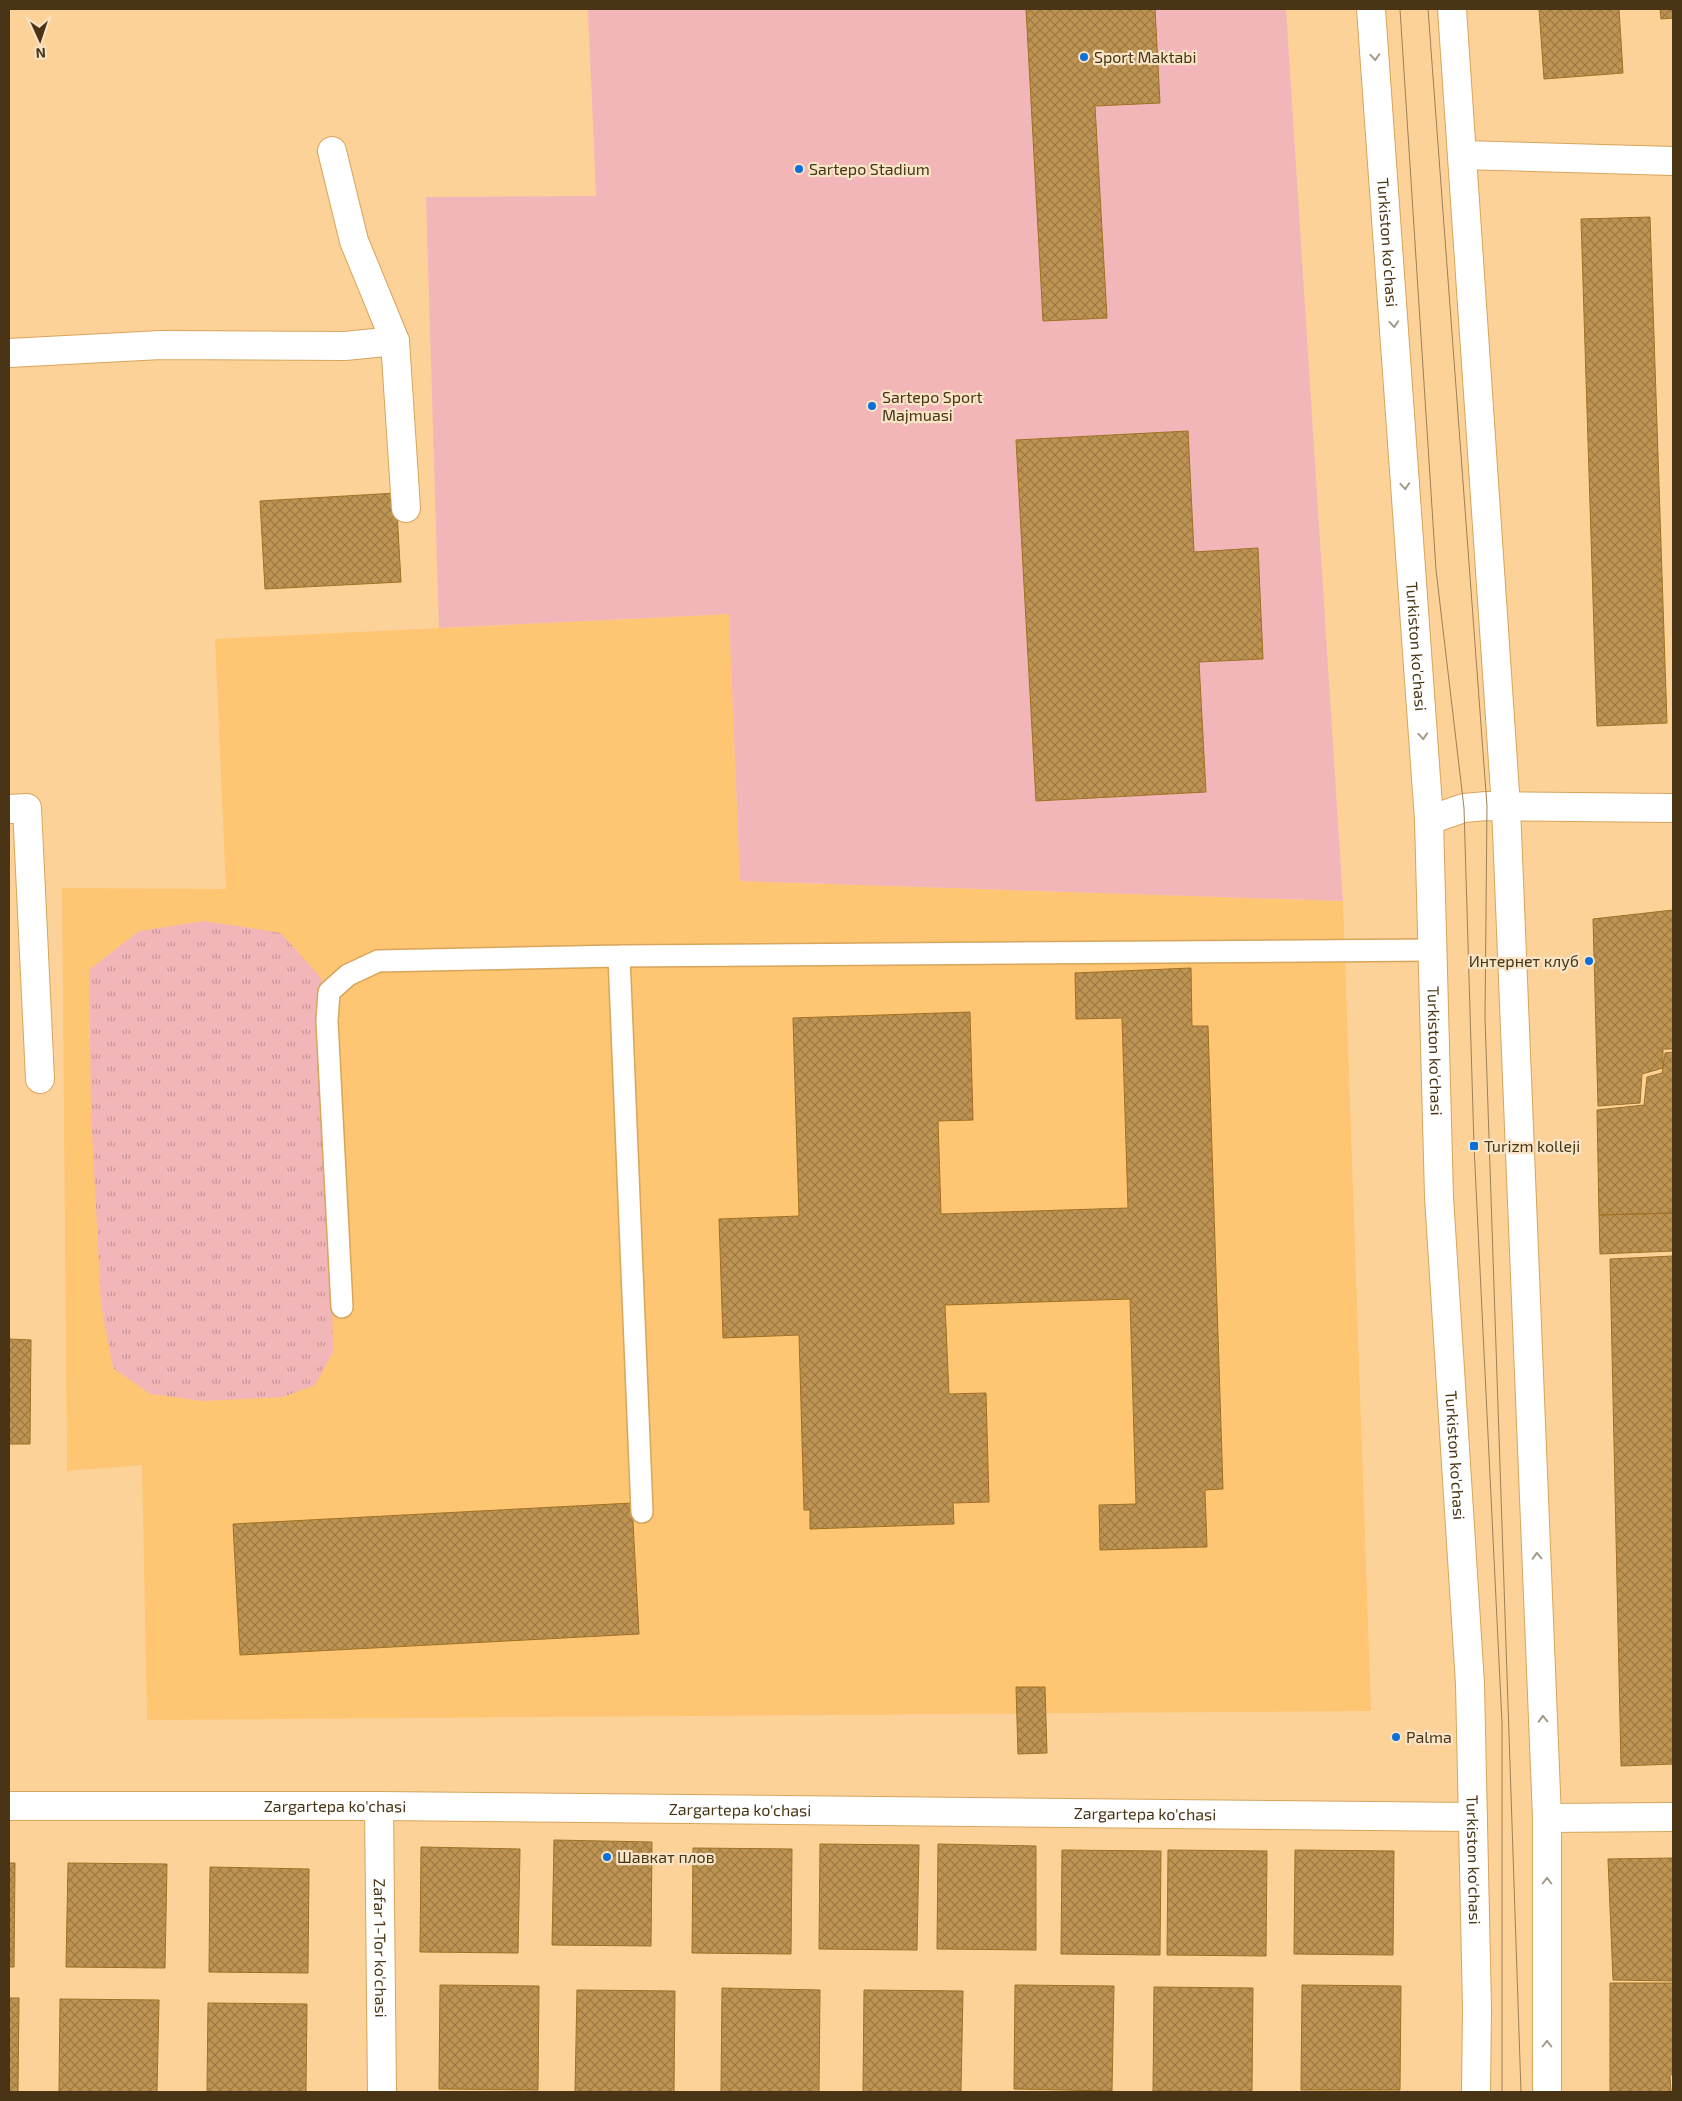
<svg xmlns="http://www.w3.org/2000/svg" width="1682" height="2101" font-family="'Exo 2',sans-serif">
  <defs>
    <pattern id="grass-tufts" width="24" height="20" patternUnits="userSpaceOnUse" patternTransform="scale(1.25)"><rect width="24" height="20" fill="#f2b6b9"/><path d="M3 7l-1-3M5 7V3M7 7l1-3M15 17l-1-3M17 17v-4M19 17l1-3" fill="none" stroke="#c69595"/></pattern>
    <pattern id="building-cross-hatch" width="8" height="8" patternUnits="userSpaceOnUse" patternTransform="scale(1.25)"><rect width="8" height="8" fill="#bf9453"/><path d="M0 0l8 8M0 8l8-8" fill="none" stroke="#9d7a44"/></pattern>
  </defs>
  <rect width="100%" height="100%" fill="#fcd299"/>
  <!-- built -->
  <path fill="#fec673" d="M729,614L740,881L1343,901L1371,1711L147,1720L142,1465L67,1471L62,888L226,889L215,639Z"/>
  <!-- grass -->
  <path fill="url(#grass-tufts)" d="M204,921L281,933L321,978L328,1038L333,1352L315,1385L283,1397L204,1401L150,1394L113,1368L101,1304L91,1112L89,970L139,931Z"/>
  <!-- garden -->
  <path fill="#f2b6b9" d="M588,9H1286L1343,901L740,881L729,614L439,628L426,197L596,196Z"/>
  <!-- building -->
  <path fill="url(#building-cross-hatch)" stroke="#a07122" d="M1026,9H1155L1160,103L1095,106L1107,318L1043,321Z
    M1539,9H1619L1623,73L1544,79Z
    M1660,9H1673V18L1661,19Z
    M1650,217L1667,723L1597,726L1581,219Z
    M1188,431L1194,552L1258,548L1263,659L1199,662L1206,792L1036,801L1016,440Z
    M396,493L401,582L265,589L260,501Z
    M1673,910V1049H1663V1068L1642,1074L1640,1103L1598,1106L1593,919Z
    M1191,968L1192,1026H1208L1223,1489L1205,1490L1207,1547L1100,1550L1099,1505L1136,1504L1130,1299L945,1305L949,1394L986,1393L989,1502L953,1503L954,1524L810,1529V1510H804L799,1335L723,1338L719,1219L799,1216L793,1018L970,1012L973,1120L938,1121L941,1214L1128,1208L1122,1018L1076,1019L1075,973Z
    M1673,1052V1213L1599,1215L1597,1110L1644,1105L1647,1077L1662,1073L1665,1053Z
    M1673,1213V1251L1600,1254L1599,1215Z
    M1673,1256V1764L1621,1766L1610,1259Z
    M9,1339L31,1340L30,1444H9Z
    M632,1503L639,1634L240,1655L233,1524Z
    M1016,1687H1045L1047,1753L1018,1754Z
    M554,1840L652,1842L651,1946L552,1945Z
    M820,1844L919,1845L917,1950L819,1949Z
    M938,1844L1036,1846V1950L937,1949Z
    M421,1847L520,1849L518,1953L420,1952Z
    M693,1848L792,1849L791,1954L692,1953Z
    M1062,1850L1161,1851L1160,1955L1061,1954Z
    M1168,1850L1267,1851L1266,1956L1167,1955Z
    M1295,1850L1394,1851L1393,1955L1294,1954Z
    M1673,1858V1981L1613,1980L1608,1859Z
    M9,1863H15L14,1967H9Z
    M68,1863L167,1864L165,1968L66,1967Z
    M210,1867L309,1869L308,1973L209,1972Z
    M1610,1983H1673V2073L1670,2076L1671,2092H1610Z
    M440,1985L539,1986L538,2090L439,2089Z
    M1015,1985L1114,1986L1112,2091L1014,2089Z
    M1302,1985L1401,1986L1400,2090H1301Z
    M1154,1987L1253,1988L1252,2092L1153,2091Z
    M722,1988L820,1990L819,2092H721Z
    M577,1990L675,1991L674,2092H575Z
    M864,1990L963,1991L961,2092H863Z
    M9,1998H19L18,2092H9Z
    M60,1999L159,2000L157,2092H59Z
    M208,2003L307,2004L306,2092H207Z"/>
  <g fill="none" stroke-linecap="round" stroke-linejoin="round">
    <!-- service casing -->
    <g stroke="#d7a55b" stroke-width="24">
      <path id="service" d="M619,956L642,1512
        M342,1307L327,1021L329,992L348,975L378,961L619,956L1432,950"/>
    </g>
    <!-- minor casing -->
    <g stroke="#d7a55b" stroke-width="30">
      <g id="minor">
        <path d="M332,151L354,241L395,341"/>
        <path d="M1462,155L1673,161"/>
        <path d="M9,353L161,345L345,346L395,341L406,508"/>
        <path d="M9,809L27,808L40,1079"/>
        <path id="s1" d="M9,1806H379L1473,1817"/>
        <path id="s2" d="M379,1806L382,2092"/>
        <path d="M1547,1818L1673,1817"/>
      </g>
    </g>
    <!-- tertiary casing -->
    <g stroke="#d7a55b" stroke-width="30">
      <path id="tertiary" d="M1429,820L1464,808L1487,806L1673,808"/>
    </g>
    <!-- secondary casing -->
    <g stroke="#d7a55b" stroke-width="30">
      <g id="secondary">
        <path id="s3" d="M1371,9L1429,820L1439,1197L1470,1684L1477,2008L1476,2092"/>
        <path d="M1452,9L1506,807L1547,1818V2092"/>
      </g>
    </g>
    <!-- service -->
    <use href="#service" stroke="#fff" stroke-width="21"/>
    <!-- minor -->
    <use href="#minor" stroke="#fff" stroke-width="28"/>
    <!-- tertiary -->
    <use href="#tertiary" stroke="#fff" stroke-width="28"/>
    <!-- secondary -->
    <use href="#secondary" stroke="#fff" stroke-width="28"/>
    <!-- tram -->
    <path stroke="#9f8054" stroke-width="1" d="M1400,9L1436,570L1464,808L1474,1146L1502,1723V2092
      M1428,9L1487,806L1485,1018L1521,2092"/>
  </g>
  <!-- one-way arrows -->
  <defs><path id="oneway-chevron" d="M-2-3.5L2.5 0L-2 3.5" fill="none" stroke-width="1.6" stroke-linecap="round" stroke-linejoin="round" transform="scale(1.25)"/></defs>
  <g stroke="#a49a8a">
    <use href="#oneway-chevron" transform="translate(1375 57) rotate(86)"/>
    <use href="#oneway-chevron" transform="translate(1394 324) rotate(86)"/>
    <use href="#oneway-chevron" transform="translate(1405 486) rotate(86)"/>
    <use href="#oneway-chevron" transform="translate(1423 736) rotate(86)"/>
    <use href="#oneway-chevron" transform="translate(1537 1556) rotate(-92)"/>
    <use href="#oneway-chevron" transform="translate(1543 1719) rotate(-92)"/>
    <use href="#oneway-chevron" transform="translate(1547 1881) rotate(-90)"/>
    <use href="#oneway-chevron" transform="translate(1547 2044) rotate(-90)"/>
  </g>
  <!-- markers -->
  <g fill="#0d6fd8" stroke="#f8e4c7" stroke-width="2">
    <circle cx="1084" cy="57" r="5"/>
    <circle cx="799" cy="169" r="5"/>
    <circle cx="872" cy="406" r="5"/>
    <circle cx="1589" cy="961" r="5"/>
    <rect x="1469" y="1141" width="10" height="10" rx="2.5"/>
    <circle cx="1396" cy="1737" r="5"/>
    <circle cx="607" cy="1857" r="5"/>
  </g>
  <g text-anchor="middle" stroke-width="4.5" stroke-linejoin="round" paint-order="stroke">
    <!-- poi labels -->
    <g font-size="16" fill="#493515" stroke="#f8e4c7" text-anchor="start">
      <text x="1094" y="63">Sport Maktabi</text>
      <text x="809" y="175">Sartepo Stadium</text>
      <text x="882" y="403">Sartepo Sport<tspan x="882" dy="18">Majmuasi</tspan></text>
      <text x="1579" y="967" text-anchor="end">Интернет клуб</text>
      <text x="1484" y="1152">Turizm kolleji</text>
      <text x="1406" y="1743">Palma</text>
      <text x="617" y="1863">Шавкат плов</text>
    </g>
    <!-- street labels -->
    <g font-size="16" fill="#493515" stroke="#f8e4c7">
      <text dy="6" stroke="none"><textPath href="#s3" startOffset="234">Turkiston ko'chasi</textPath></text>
      <text dy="6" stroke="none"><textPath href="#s3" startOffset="639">Turkiston ko'chasi</textPath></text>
      <text dy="6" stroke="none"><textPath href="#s3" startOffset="1044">Turkiston ko'chasi</textPath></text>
      <text dy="6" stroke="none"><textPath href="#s3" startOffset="1449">Turkiston ko'chasi</textPath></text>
      <text dy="6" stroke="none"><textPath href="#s1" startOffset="326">Zargartepa ko'chasi</textPath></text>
      <text dy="6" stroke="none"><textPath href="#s1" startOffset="731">Zargartepa ko'chasi</textPath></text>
      <text dy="6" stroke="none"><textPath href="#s1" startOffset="1136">Zargartepa ko'chasi</textPath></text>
      <text dy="6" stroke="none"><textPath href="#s3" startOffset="1854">Turkiston ko'chasi</textPath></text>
      <text dy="6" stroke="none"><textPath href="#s2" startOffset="142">Zafar 1-Tor ko'chasi</textPath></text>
    </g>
  </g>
  <!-- border -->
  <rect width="1682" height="2101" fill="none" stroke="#493515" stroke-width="20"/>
  <!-- north arrow -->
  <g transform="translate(40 40) rotate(177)" stroke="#f8e4c7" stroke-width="4" paint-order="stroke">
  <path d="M0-4L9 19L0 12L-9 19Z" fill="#493515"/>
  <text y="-8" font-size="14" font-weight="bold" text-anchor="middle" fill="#493515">N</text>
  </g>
</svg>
